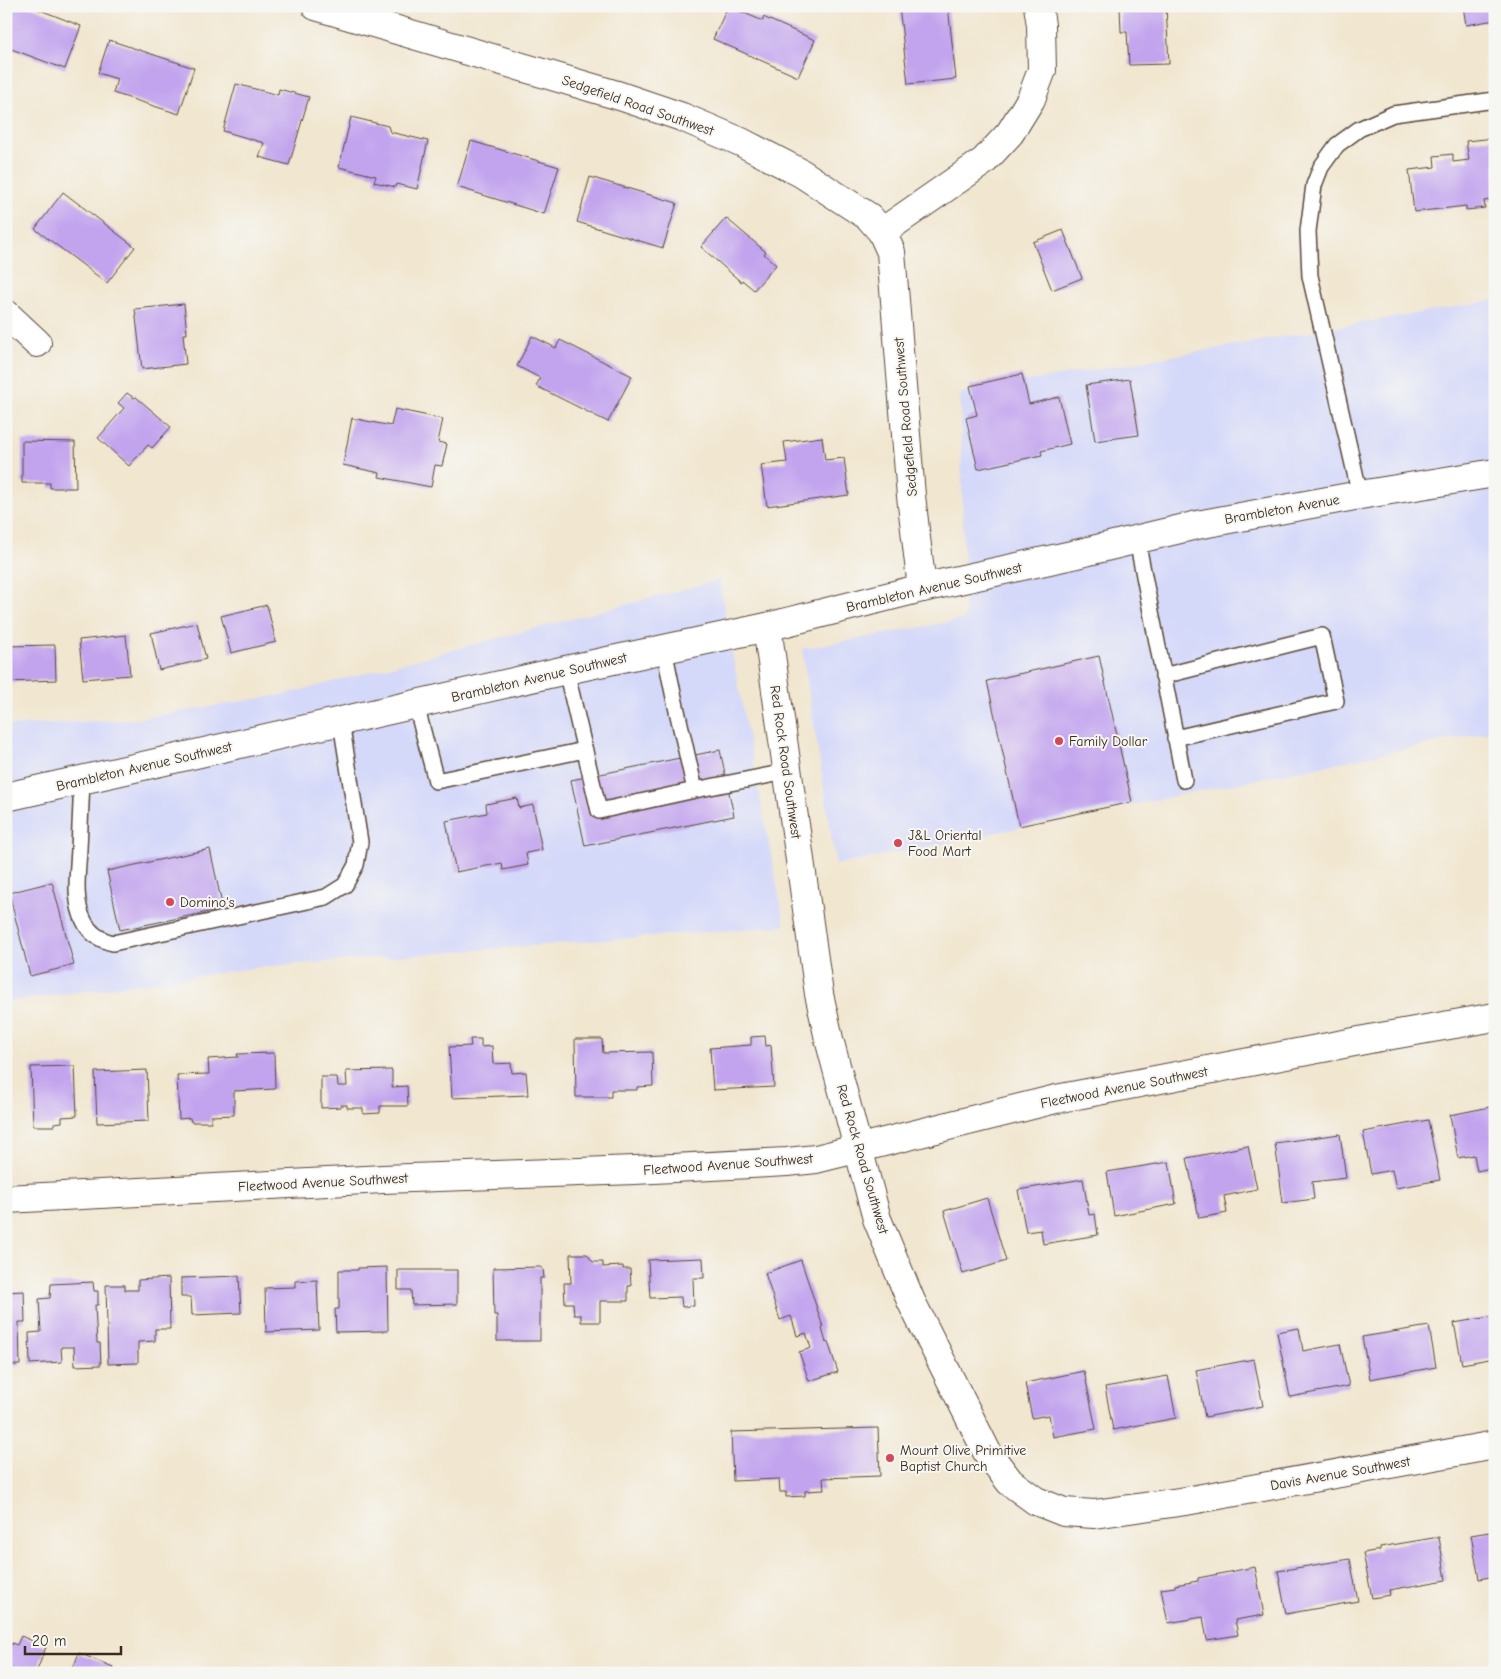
<svg xmlns="http://www.w3.org/2000/svg" width="1501" height="1679" font-family="'Comic Neue',sans-serif">
  <rect width="100%" height="100%" fill="#f6f6f2"/>
  <filter id="ink" filterUnits="userSpaceOnUse"><feTurbulence type="fractalNoise" baseFrequency=".02" numOctaves="2"/><feDisplacementMap in="SourceGraphic" scale="10" xChannelSelector="R" yChannelSelector="G"/><feConvolveMatrix kernelMatrix="1 2 1 2 8 2 1 2 1" color-interpolation-filters="sRGB"/></filter>
  <filter id="wash" filterUnits="userSpaceOnUse"><feTurbulence type="fractalNoise" baseFrequency=".0096" numOctaves="4" result="noise"/><feDisplacementMap in="SourceGraphic" scale="20" xChannelSelector="R" yChannelSelector="G"/><feGaussianBlur stdDeviation="1.12" result="paint"/><feColorMatrix in="noise" values="0 0 0 0 0 0 0 0 0 0 0 0 0 0 0 0 0 1.4 0 .05"/><feComposite in="paint" operator="in"/></filter>
  <g filter="url(#wash)">
    <rect width="100%" height="100%" fill="#f1e6cf"/>
    <!-- built -->
    <path fill="#d4d8f9" d="M1495,300V731L836,865L802,649L965,619L960,393Z
      M719,580L737,679L785,926L262,967L6,1002V726L136,719L286,694Z"/>
    <g id="blocks">
      <!-- building -->
      <path fill="#c2a4ee" d="M6,6H30L81,26L65,69L6,47Z
        M728,6L763,21V17L815,40L798,77L713,39Z
        M899,6H948L956,79L908,84Z
        M1120,6H1166L1169,64L1129,65L1127,32H1121Z
        M1463,6H1495V20L1466,25Z
        M109,40L194,68L179,114L113,93L117,79L98,73Z
        M236,84L278,95L279,89L309,97L289,165L259,157L264,143L223,131Z
        M351,117L388,126L390,132L428,141L417,189L396,184L395,187L374,182L376,176L339,167Z
        M1495,138V199L1484,201L1485,208L1466,210V206L1414,212L1409,170L1435,167L1434,156L1453,154V162L1469,160L1466,141Z
        M471,141L559,167L544,214L457,187Z
        M590,177L677,203L663,248L577,222Z
        M63,192L135,247L107,283L35,229Z
        M726,218L766,252L764,254L776,265L754,290L742,280L741,282L701,247Z
        M1063,230L1082,278L1052,290L1033,242Z
        M184,304L187,334H183L186,364L142,369L135,309Z
        M532,336L556,348L560,340L632,376L608,422L536,386L540,378L517,366Z
        M1022,374L1029,404L1059,397L1070,444L1041,451L1042,455L978,469L966,418L977,415L970,386Z
        M1130,379L1139,435L1095,441L1086,385Z
        M127,393L134,398L136,397L171,427L152,448L148,445L129,466L98,438L124,408L118,403Z
        M395,409L443,419L438,442L447,444L442,466L435,465L431,487L379,477L380,473L343,465L352,418L391,426Z
        M822,437L825,460L844,458L849,495L767,506L761,465L787,462L784,442Z
        M22,441L75,442L76,488H50V483H22Z
        M267,605L276,642L231,653L221,616Z
        M197,623L206,659L159,670L151,633Z
        M126,635L130,675L83,679L79,640Z
        M55,645L56,680L8,682L7,646Z
        M1099,656L1132,802L1019,826L987,681Z
        M720,750L734,816L585,846L571,780Z
        M517,798L519,808L533,805L542,850L526,853L528,865L503,870L502,863L456,872L446,821L487,813L486,804Z
        M210,849L223,909L120,930L107,871Z
        M52,882L74,965L30,976L9,893Z
        M765,1036L766,1046L771,1045L774,1087L713,1090L710,1048L751,1045V1037Z
        M470,1039H481V1047L492,1046L493,1064L511,1063L512,1073L526,1072L528,1095L452,1098L449,1047L471,1046Z
        M575,1039H602L603,1053L652,1052L653,1086L637,1087V1090H611V1097H576Z
        M274,1053L275,1089L234,1091V1115L211,1116V1122H191L190,1118L179,1119L177,1075L209,1074L208,1059L238,1057L237,1054Z
        M75,1066L77,1116L62,1117V1122L54,1123V1126H33L31,1067Z
        M147,1070L149,1121L97,1123L95,1072Z
        M392,1070V1087L407,1086L408,1106H380V1113L363,1114V1108H347V1105H341V1107L321,1108V1077H337L338,1086H347L346,1071Z
        M1495,1106V1167L1477,1171L1474,1155L1458,1158L1450,1115Z
        M1428,1120L1440,1180L1396,1188L1392,1170L1371,1174L1363,1132Z
        M1340,1134L1346,1178L1312,1182L1314,1199L1283,1203L1275,1143Z
        M1248,1146L1257,1189L1224,1196L1227,1213L1199,1218L1187,1158Z
        M1169,1162L1176,1204L1114,1216L1107,1172Z
        M1083,1179L1089,1215L1095,1214L1098,1235L1043,1244L1041,1230L1026,1232L1018,1190Z
        M987,1198L1006,1261L963,1274L944,1211Z
        M570,1254H587L593,1262H603V1267L623,1266V1269H630L631,1286H628V1301H600V1322H581V1315H574L573,1303H565L564,1283H571Z
        M703,1258L704,1278H693L694,1306L682,1307L681,1297L650,1298L648,1260Z
        M801,1260L823,1327L822,1328L826,1343L828,1342L838,1372L809,1381L799,1352L811,1348L806,1333L797,1336L791,1316L780,1320L765,1273Z
        M387,1267L388,1331L336,1332L335,1309H339V1270H358V1268Z
        M540,1267L543,1269L544,1278H540V1341H497V1315H494L493,1268Z
        M398,1270H457V1304L412,1305L411,1290H398Z
        M239,1276L241,1313L192,1315L191,1297H181V1278Z
        M169,1278L170,1329H155V1341L138,1342V1363L108,1364L106,1285H125V1290H138V1280Z
        M317,1280L319,1330L266,1332L265,1288L295,1287V1281Z
        M93,1282L94,1291H98V1305H95L97,1343H100L101,1365L75,1366L74,1347H61L62,1362L30,1364L29,1333L41,1332L39,1299L50,1298L51,1284Z
        M24,1291L25,1322H19L20,1365H6V1292Z
        M1495,1316V1358L1462,1364L1454,1323Z
        M1429,1326L1436,1367L1370,1379L1362,1337Z
        M1299,1328L1303,1351L1340,1344L1349,1386L1290,1397L1277,1332Z
        M1254,1359L1263,1406L1205,1417L1196,1370Z
        M1084,1371L1096,1429L1053,1437L1049,1415L1032,1418L1025,1383Z
        M1168,1376L1176,1418L1113,1430L1105,1387Z
        M878,1428L880,1476L823,1478L824,1490L805,1491V1496L786,1497V1492H780L779,1479L733,1481L731,1432Z
        M1495,1531V1576L1479,1579L1471,1535Z
        M1439,1537L1446,1580L1389,1590L1390,1595L1372,1598L1363,1553L1380,1550V1547Z
        M1350,1559L1358,1601L1286,1614L1278,1571Z
        M1255,1567L1264,1615L1235,1620L1238,1635L1207,1640L1203,1617L1168,1623L1161,1589L1175,1587V1585L1198,1581V1578Z
        M21,1636L46,1647L36,1673H6V1643L12,1645V1643L17,1645Z
        M79,1653L113,1667L110,1673H71Z"/>
    </g>
  </g>
  <g filter="url(#ink)">
    <use href="#blocks" fill-opacity="0" stroke="#564639" stroke-width="1"/>
    <g fill="none" stroke-linecap="round" stroke-linejoin="round">
      <!-- service casing -->
      <g stroke="#564639" stroke-width="18">
        <path id="service" d="M1360,495L1310,276L1308,231L1314,185L1321,167L1337,145L1359,129L1393,114L1495,100
          M1137,540L1184,780
          M566,670L599,811L695,790L673,693L664,649
          M1163,676L1322,636L1336,701L1175,738
          M416,705L436,781L585,750
          M82,780C81,803 80,826 79,849C78,872 73,900 84,921C90,934 100,940 113,943L326,897L345,885L356,865L360,842L341,722
          M695,790L786,772"/>
      </g>
      <!-- minor casing -->
      <g stroke="#564639" stroke-width="30">
        <path id="minor" d="M316,6L620,96L682,117L741,142L801,173L869,217L882,232L891,252L911,496L922,588
          M882,232L984,161L1010,133L1031,99L1042,70L1041,25L1038,6
          M6,314L37,343
          M767,627L819,994L829,1039L877,1219L911,1301L987,1452L1010,1482L1036,1501L1064,1512L1094,1514L1186,1501L1495,1445
          M6,1199L383,1179L635,1170L787,1162L816,1159L1056,1099L1375,1038L1495,1017"/>
      </g>
      <!-- primary casing -->
      <g stroke="#564639" stroke-width="30">
        <path id="primary" d="M6,797L566,670L767,627L922,588L1072,555L1197,525L1360,495L1495,473"/>
      </g>
      <!-- service -->
      <use href="#service" stroke="#fff" stroke-width="15"/>
      <!-- minor -->
      <use href="#minor" stroke="#fff" stroke-width="28"/>
      <!-- primary -->
      <use href="#primary" stroke="#fff" stroke-width="28"/>
    </g>
  </g>
  <!-- markers -->
  <g fill="#d1495b" stroke="#f6f6f2" stroke-width="2">
    <circle cx="1059" cy="741" r="5"/>
    <circle cx="898" cy="843" r="5"/>
    <circle cx="170" cy="902" r="5"/>
    <circle cx="890" cy="1458" r="5"/>
  </g>
  <g text-anchor="middle" stroke-width="4" stroke-linejoin="round" paint-order="stroke">
    <!-- street labels -->
    <g font-size="14" fill="#3b2a1e" stroke="#f6f6f2">
      <text transform="translate(638 105) rotate(19)" y="5">Sedgefield Road Southwest</text>
      <text transform="translate(905 417) rotate(-95)" y="5">Sedgefield Road Southwest</text>
      <text transform="translate(1282 509) rotate(-10)" y="5">Brambleton Avenue</text>
      <text transform="translate(934 587) rotate(-13)" y="5">Brambleton Avenue Southwest</text>
      <text transform="translate(539 677) rotate(-13)" y="5">Brambleton Avenue Southwest</text>
      <text transform="translate(786 762) rotate(82)" y="5">Red Rock Road Southwest</text>
      <text transform="translate(144 766) rotate(-13)" y="5">Brambleton Avenue Southwest</text>
      <text transform="translate(1124 1087) rotate(-11)" y="5">Fleetwood Avenue Southwest</text>
      <text transform="translate(863 1159) rotate(74)" y="5">Red Rock Road Southwest</text>
      <text transform="translate(728 1164) rotate(-4)" y="5">Fleetwood Avenue Southwest</text>
      <text transform="translate(323 1182) rotate(-3)" y="5">Fleetwood Avenue Southwest</text>
      <text transform="translate(1340 1473) rotate(-10)" y="5">Davis Avenue Southwest</text>
    </g>
    <!-- poi labels -->
    <g font-size="14" fill="#3b2a1e" stroke="#f6f6f2" text-anchor="start">
      <text x="1069" y="746">Family Dollar</text>
      <text x="908" y="840">J&amp;L Oriental<tspan x="908" dy="16">Food Mart</tspan></text>
      <text x="180" y="907">Domino's</text>
      <text x="900" y="1455">Mount Olive Primitive<tspan x="900" dy="16">Baptist Church</tspan></text>
    </g>
  </g>
  <!-- margin -->
  <rect width="1501" height="1679" fill="none" stroke="#f6f6f2" stroke-width="25"/>
  <!-- scale -->
  <path d="M25 1646v8h96v-8" fill="none" stroke="#3b2a1e" stroke-width="2.5"/>
  <text x="32" y="1646" font-size="15" fill="#3b2a1e" stroke="#f6f6f2" stroke-width="4" paint-order="stroke">20 m</text>
</svg>
